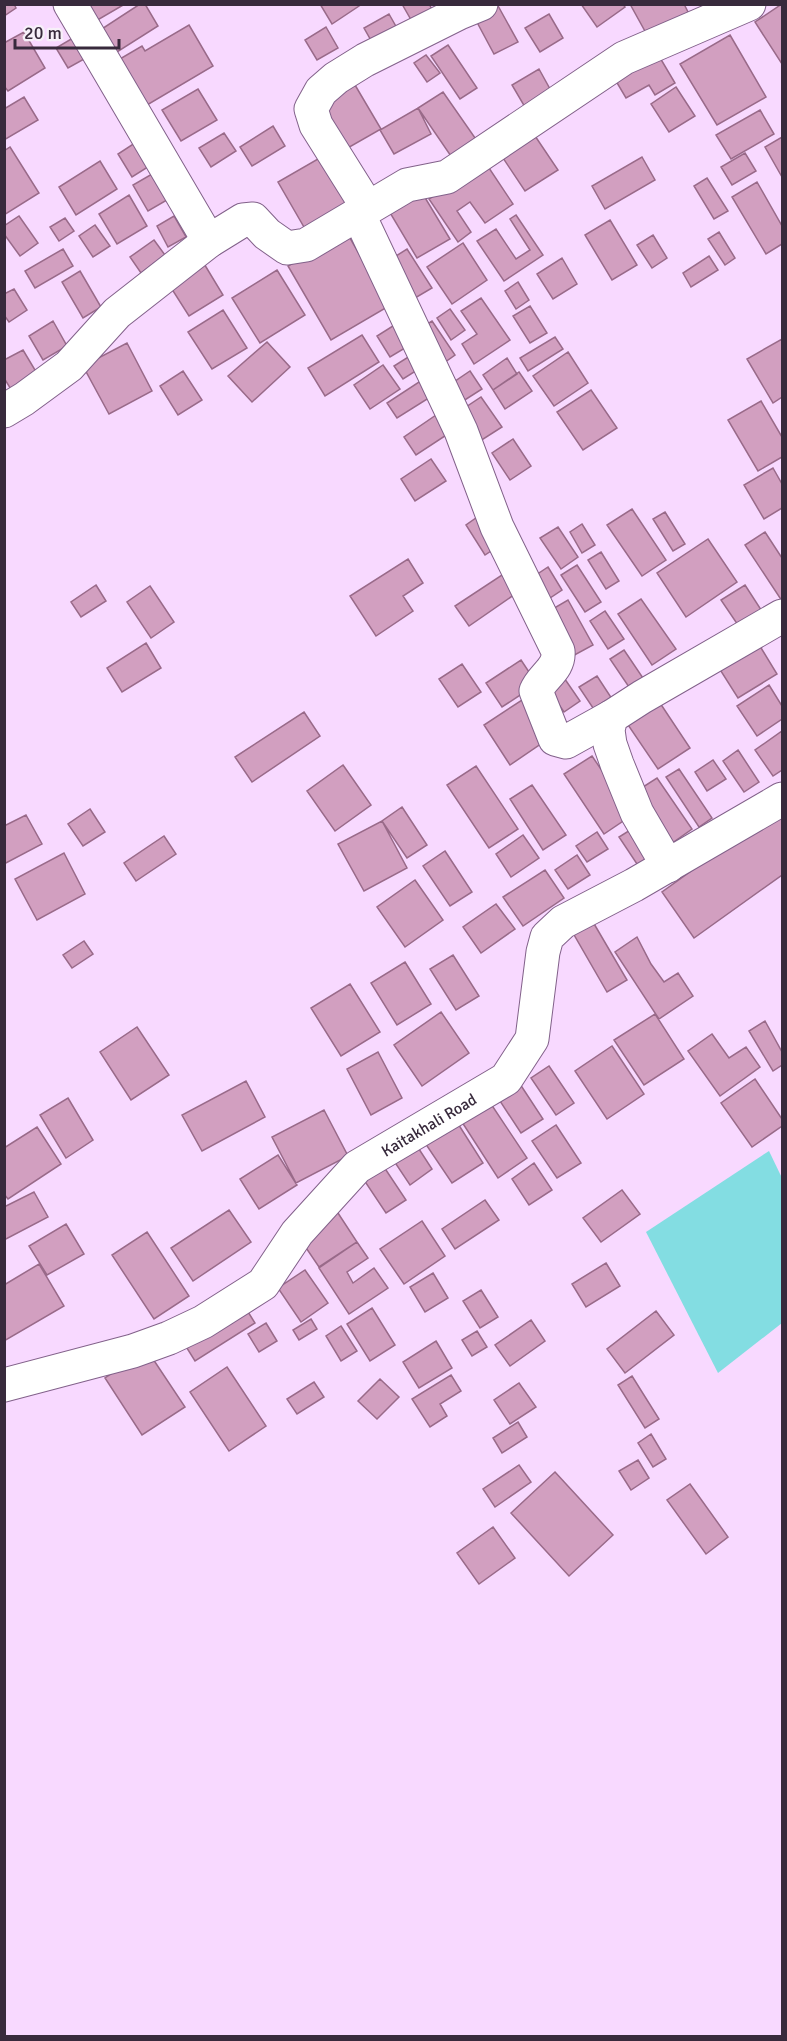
<svg xmlns="http://www.w3.org/2000/svg" width="787" height="2041" font-family="Signika,sans-serif">
  <rect width="100%" height="100%" fill="#f8d9ff"/>
  <!-- water -->
  <path fill="#83dde2" d="M769,1151L782,1178V1323L718,1373L646,1232Z"/>
  <!-- building -->
  <path fill="#d29fc0" stroke="#996a89" stroke-width="1.5" d="M4,4H14L16,8L4,16Z
    M77,4H125L89,25Z
    M140,4H145L158,26L106,59L91,36Z
    M320,4H362L332,24Z
    M402,4H429L434,13L414,25Z
    M497,4L518,42L494,54L472,13Z
    M581,4H623L625,7L597,27Z
    M630,4H684L692,20L651,42Z
    M782,4V64L755,22Z
    M389,14L402,37L377,51L364,28Z
    M549,14L563,38L540,52L525,28Z
    M189,25L213,66L142,108L113,63L142,46L145,51Z
    M326,27L338,48L317,60L305,40Z
    M24,32L45,68L8,91L4,86V43Z
    M83,32L95,53L68,68L56,48Z
    M730,35L766,97L717,125L680,64Z
    M448,45L477,88L460,99L431,56Z
    M656,51L675,83L655,95L649,85L626,98L613,76Z
    M426,55L440,73L427,82L414,63Z
    M539,69L555,98L529,114L512,85Z
    M355,85L381,129L346,149L321,105Z
    M676,87L695,116L669,132L651,104Z
    M198,89L217,120L181,141L162,110Z
    M443,92L480,145L455,162L418,108Z
    M24,97L38,120L4,140V109Z
    M418,108L431,134L394,154L380,130Z
    M760,110L774,134L731,159L716,135Z
    M273,126L285,146L252,166L240,147Z
    M529,127L558,170L525,191L497,149Z
    M224,133L236,151L211,167L199,148Z
    M144,137L159,160L132,177L118,154Z
    M782,137V177L765,147Z
    M10,147L39,193L4,215V151Z
    M330,152L360,204L308,234L278,182Z
    M745,153L756,171L732,185L721,167Z
    M642,157L655,180L605,209L592,186Z
    M100,161L117,189L76,215L59,187Z
    M485,162L513,204L485,223L470,202L457,211L471,232L458,242L429,199Z
    M152,174L167,200L148,211L133,185Z
    M707,178L728,211L714,219L694,186Z
    M757,182L782,226V244L766,254L732,197Z
    M418,186L450,239L417,258L386,206Z
    M129,195L147,226L117,244L99,214Z
    M516,215L543,255L504,281L477,241L496,229L516,259L530,250L510,219Z
    M19,216L38,243L20,256L4,234V226Z
    M174,216L186,237L168,247L157,226Z
    M65,218L74,231L59,241L50,227Z
    M610,220L637,265L612,280L585,235Z
    M95,225L110,246L93,257L79,236Z
    M719,232L735,258L725,265L708,239Z
    M347,233L389,306L331,340L288,266Z
    M653,235L667,258L652,268L637,245Z
    M154,240L165,255L141,273L130,257Z
    M463,243L487,280L452,304L427,267Z
    M63,249L73,266L35,288L25,271Z
    M407,249L432,288L410,301L385,263Z
    M709,256L718,270L691,287L683,273Z
    M562,258L577,284L553,299L537,274Z
    M203,262L223,295L189,316L168,283Z
    M277,270L305,315L260,343L232,298Z
    M80,271L101,307L83,318L62,282Z
    M518,282L529,300L516,309L505,291Z
    M14,289L27,310L9,322L4,315V294Z
    M481,298L510,340L474,364L462,344L477,334L461,311Z
    M530,306L547,333L530,343L513,316Z
    M450,309L465,330L451,340L437,318Z
    M223,310L247,348L212,369L188,332Z
    M53,321L67,346L43,360L29,336Z
    M432,321L455,355L441,365L418,330Z
    M396,324L410,345L390,357L377,336Z
    M362,335L379,362L325,396L308,368Z
    M555,337L563,349L528,371L520,358Z
    M782,339V397L773,403L747,359Z
    M267,342L290,367L252,402L228,376Z
    M127,343L152,391L109,414L83,366Z
    M23,350L38,375L12,391L4,378V360Z
    M568,352L588,383L554,406L533,376Z
    M413,354L422,367L403,379L394,366Z
    M507,358L517,374L493,390L483,375Z
    M383,365L400,389L370,409L354,385Z
    M183,371L202,400L178,415L160,386Z
    M470,371L482,389L457,405L445,388Z
    M519,372L532,391L505,409L493,390Z
    M422,380L432,396L397,418L387,403Z
    M591,390L617,428L583,450L557,412Z
    M481,397L502,427L477,443L457,413Z
    M761,401L782,437V457L758,471L728,420Z
    M439,413L451,432L416,455L404,437Z
    M513,439L531,466L510,480L492,453Z
    M431,459L446,481L415,501L401,479Z
    M773,468L782,484V508L764,519L744,485Z
    M632,509L666,560L642,576L607,525Z
    M665,512L685,544L673,551L653,519Z
    M483,513L503,543L485,555L466,525Z
    M582,524L595,545L582,553L570,532Z
    M558,527L578,557L561,569L540,538Z
    M765,532L782,558V601L745,545Z
    M708,539L737,582L686,617L657,573Z
    M601,552L619,581L606,589L588,560Z
    M408,559L423,583L403,596L413,611L376,636L350,596Z
    M577,565L601,602L585,612L561,575Z
    M548,567L562,590L541,604L527,581Z
    M508,571L521,590L469,626L455,606Z
    M96,585L106,601L81,617L71,602Z
    M745,585L765,616L742,631L721,600Z
    M150,586L174,622L151,638L127,602Z
    M641,599L676,649L652,665L618,614Z
    M568,600L593,645L569,658L544,614Z
    M605,611L624,639L608,649L590,621Z
    M146,643L161,668L122,692L107,668Z
    M758,643L777,674L738,698L719,668Z
    M624,650L645,681L631,690L610,659Z
    M521,660L537,684L502,707L486,683Z
    M462,664L481,692L458,707L439,679Z
    M560,672L580,701L564,712L544,683Z
    M597,676L616,705L599,717L579,687Z
    M769,685L782,706V719L757,736L737,706Z
    M656,697L690,748L658,769L624,719Z
    M522,700L548,739L510,765L484,725Z
    M304,712L320,736L252,782L235,757Z
    M782,731V770L773,776L755,750Z
    M738,750L759,782L744,792L723,761Z
    M592,756L632,815L604,834L564,774Z
    M713,760L726,779L707,791L695,772Z
    M343,765L371,805L335,831L307,791Z
    M476,766L518,829L489,848L447,785Z
    M679,769L712,818L699,827L666,777Z
    M657,778L692,829L668,846L632,794Z
    M532,785L566,835L543,850L510,799Z
    M782,806V875L694,938L662,892Z
    M402,807L427,845L407,858L382,821Z
    M90,809L105,832L83,846L68,824Z
    M26,815L42,844L4,864V826Z
    M382,821L407,868L364,891L338,844Z
    M635,827L655,857L639,867L619,837Z
    M597,832L608,849L587,862L576,846Z
    M523,835L539,858L511,877L496,854Z
    M164,836L176,854L136,881L124,863Z
    M445,851L472,892L450,906L423,866Z
    M64,853L85,894L37,920L15,879Z
    M577,855L590,875L568,889L555,870Z
    M545,870L564,898L523,926L503,897Z
    M415,880L443,920L405,947L377,907Z
    M496,904L515,929L481,953L463,927Z
    M593,922L627,980L607,992L573,933Z
    M637,937L651,964L664,982L678,973L693,996L659,1019L615,952Z
    M84,941L93,954L72,968L63,955Z
    M453,955L479,996L456,1010L430,969Z
    M405,962L431,1004L397,1025L371,983Z
    M350,984L380,1032L341,1056L311,1008Z
    M441,1012L469,1053L422,1086L394,1045Z
    M655,1014L684,1059L644,1085L614,1040Z
    M765,1021L782,1052V1065L773,1071L749,1031Z
    M137,1027L169,1075L131,1100L100,1052Z
    M712,1034L729,1058L746,1047L760,1067L720,1096L688,1051Z
    M612,1046L644,1094L607,1119L575,1071Z
    M378,1052L402,1098L371,1115L347,1069Z
    M549,1066L574,1103L556,1115L531,1078Z
    M755,1079L782,1119V1126L752,1147L721,1103Z
    M246,1081L265,1117L202,1151L182,1115Z
    M518,1081L543,1119L521,1133L498,1098Z
    M68,1098L93,1140L66,1158L40,1115Z
    M491,1104L527,1158L498,1178L460,1119Z
    M324,1110L348,1156L296,1183L272,1137Z
    M455,1119L483,1163L452,1183L423,1140Z
    M556,1125L581,1163L557,1178L532,1141Z
    M37,1127L61,1164L8,1199L4,1194V1148Z
    M417,1146L432,1169L410,1185L394,1161Z
    M278,1155L297,1185L259,1209L240,1179Z
    M378,1158L406,1200L386,1213L358,1171Z
    M534,1163L552,1190L529,1205L512,1179Z
    M622,1190L640,1214L601,1242L583,1218Z
    M34,1192L48,1217L4,1240V1207Z
    M485,1200L499,1220L455,1249L442,1229Z
    M229,1210L251,1242L193,1281L171,1248Z
    M336,1210L357,1242L319,1267L298,1236Z
    M422,1221L445,1256L404,1284L380,1249Z
    M66,1224L84,1254L47,1275L29,1246Z
    M147,1232L189,1296L154,1319L112,1255Z
    M357,1242L368,1258L347,1272L353,1283L374,1268L388,1288L349,1314L319,1268Z
    M606,1263L620,1286L586,1307L572,1284Z
    M39,1264L64,1306L4,1341V1285Z
    M305,1270L328,1303L301,1322L278,1288Z
    M433,1273L448,1298L425,1312L410,1287Z
    M481,1290L498,1317L480,1328L463,1301Z
    M245,1307L255,1323L195,1361L185,1345Z
    M372,1308L395,1345L370,1361L347,1324Z
    M656,1311L674,1335L625,1373L607,1349Z
    M311,1319L317,1329L299,1340L293,1330Z
    M531,1320L545,1341L510,1366L495,1345Z
    M266,1323L277,1341L259,1352L248,1334Z
    M341,1326L357,1351L341,1361L326,1336Z
    M477,1331L487,1347L472,1356L462,1340Z
    M436,1341L452,1368L419,1388L403,1362Z
    M147,1350L185,1407L142,1435L105,1378Z
    M227,1367L266,1426L229,1451L190,1392Z
    M451,1375L461,1391L440,1404L447,1416L430,1427L412,1399Z
    M632,1376L659,1419L645,1428L618,1385Z
    M380,1379L399,1397L377,1419L358,1401Z
    M314,1382L324,1397L297,1414L287,1399Z
    M519,1383L536,1407L510,1424L494,1400Z
    M518,1422L527,1437L502,1453L493,1438Z
    M651,1434L666,1459L653,1467L638,1443Z
    M638,1460L649,1478L631,1490L619,1471Z
    M519,1465L531,1482L495,1507L483,1489Z
    M555,1472L613,1535L569,1576L511,1513Z
    M690,1484L728,1537L706,1554L667,1500Z
    M493,1527L515,1558L479,1584L457,1553Z"/>
  <g fill="none" stroke-linecap="round" stroke-linejoin="round">
    <!-- street casing -->
    <g stroke="#82618a" stroke-width="35">
      <g id="street">
        <path d="M70,4L209,241"/>
        <path d="M368,208L316,125L311,109L321,91L336,78L365,60L459,13L481,4"/>
        <path d="M358,213L461,431L497,527L558,651C560,669 542,676 536,691L555,739L566,742L611,717"/>
        <path d="M4,411L24,399L69,366L117,313L209,241L243,220L253,219L267,234L287,248L306,245L407,185L447,177L624,58L749,4"/>
        <path d="M668,866L637,813L617,764L610,744L608,730L611,717L642,697L782,616"/>
        <path id="s1" d="M4,1385L133,1351L169,1338L203,1322L263,1284L297,1233L357,1167L506,1079L532,1039L543,952L547,937L563,922L634,885L782,799"/>
      </g>
    </g>
    <!-- street -->
    <use href="#street" stroke="#fff" stroke-width="33"/>
  </g>
  <g text-anchor="middle" stroke-width="5" stroke-linejoin="round" paint-order="stroke">
    <!-- street labels -->
    <g font-size="16" fill="#382a3c" stroke="#f7f0f9">
      <text dy="6" stroke="none"><textPath href="#s1" startOffset="514">Kaitakhali Road</textPath></text>
    </g>
  </g>
  <!-- border -->
  <rect width="787" height="2041" fill="none" stroke="#382a3c" stroke-width="12"/>
  <!-- scale -->
  <path d="M15 39v9h104v-9" fill="none" stroke="#382a3c" stroke-width="3"/>
  <text x="24" y="39" font-size="18" fill="#382a3c" stroke="#f7f0f9" stroke-width="4.5" paint-order="stroke">20 m</text>
</svg>
